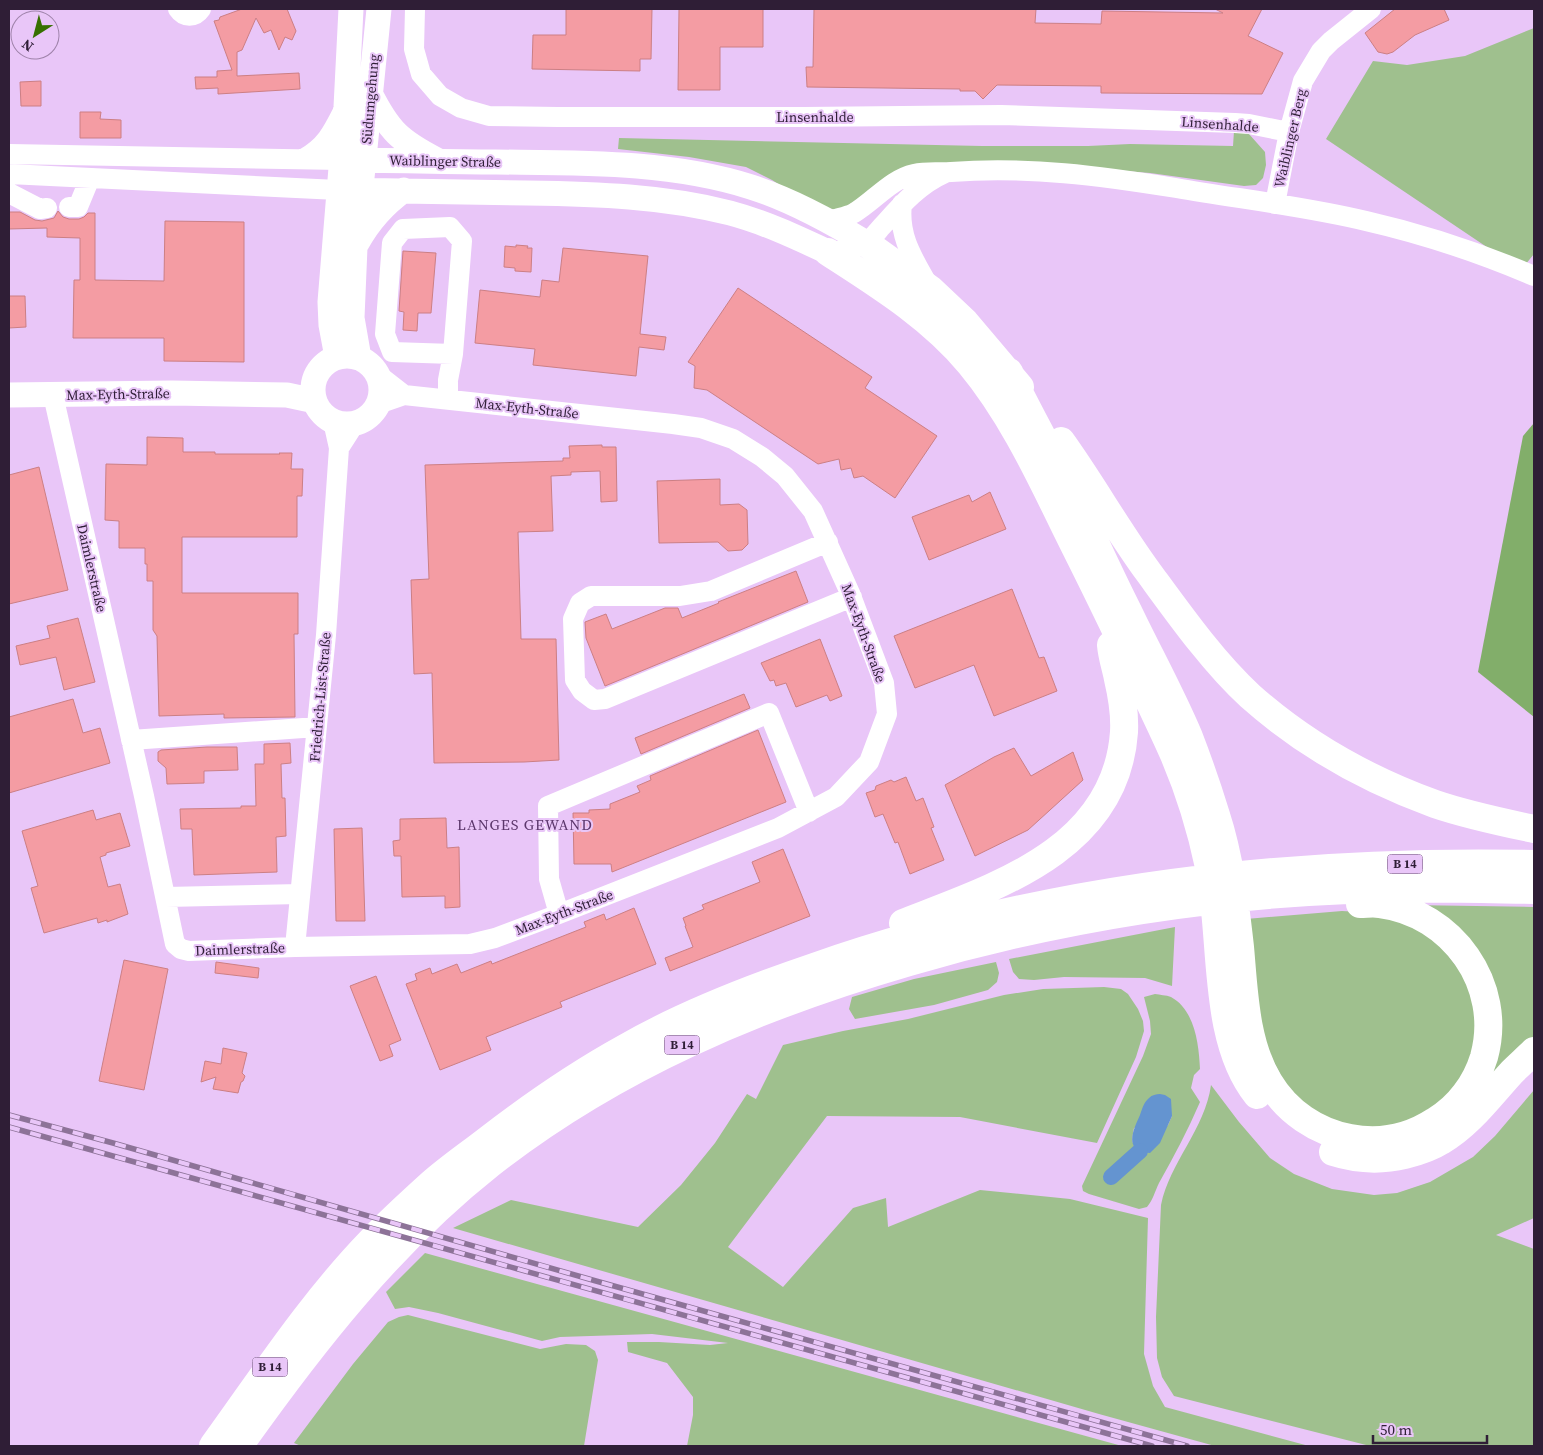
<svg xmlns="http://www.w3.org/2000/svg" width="1543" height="1455" font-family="'Source Serif 4',serif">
  <rect width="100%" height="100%" fill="#e9c6f8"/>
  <!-- green -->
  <path fill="#9fc08e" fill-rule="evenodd" d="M1534,28V254L1521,270L1326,139L1373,61L1407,65L1465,56Z
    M1234,131L1249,134L1265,152L1266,165L1263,178L1256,185L1244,186L1150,173L1088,168L963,163L871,192L840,210L825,208L791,192L772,180L746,167L689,157L618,149L619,138L982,146H1088L1130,144L1233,146Z
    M1409,905L1534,907V1036L1492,1078L1495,1016Z
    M1342,911L1376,913L1397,918L1446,945L1475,995L1477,1043L1464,1079L1429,1115L1367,1134L1297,1107L1261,1037L1246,919Z
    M1175,927L1172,986L1145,978L1064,977L1034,980L1019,979L1013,972L1009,959Z
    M996,962L999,973L997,982L988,990L934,1005L855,1019L849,1009L852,997L914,979Z
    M1104,987L1121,989L1128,994L1138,1009L1143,1021L1144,1031L1136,1057L1097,1143L960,1117L827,1116L728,1247L783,1287L853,1208L886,1198L888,1227L980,1190L1070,1199L1148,1218L1144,1354L1153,1386L1165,1407L1309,1446H1215L1099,1414L453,1228L511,1200L638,1227L681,1185L715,1143L747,1094L756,1099L783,1045L843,1031L908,1019L1004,995L1043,989Z
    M1155,994C1160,995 1166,995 1171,997C1195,1010 1199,1045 1200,1069L1194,1075L1191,1088L1200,1102C1188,1130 1174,1156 1159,1183C1155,1191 1153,1200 1147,1207L1139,1209L1089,1194L1083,1191L1082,1186L1143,1056L1151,1034L1150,1021L1144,997ZM1172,1116L1168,1125L1144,1153C1131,1146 1131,1143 1134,1128Z
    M1211,1085L1239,1122L1270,1158L1294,1174L1332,1189L1374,1195L1397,1193L1430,1182L1473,1157L1495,1136L1534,1090V1218L1496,1235L1534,1249V1446H1370L1174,1396L1162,1377L1157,1358L1156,1317L1161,1205C1170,1162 1205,1129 1211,1085Z
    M425,1253L1122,1446H687L693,1415V1397L667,1363L628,1352L627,1342H659L710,1345L728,1343L652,1334L560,1337L542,1341L438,1313L409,1307L395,1309L386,1292Z
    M408,1315L540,1349L566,1344L586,1345L595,1351L598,1360L584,1446H301L294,1443L353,1364L388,1322L399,1317Z"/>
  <!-- forest -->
  <path fill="#82ae6a" d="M1534,423V717L1478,672L1523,436Z"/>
  <!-- water -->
  <path fill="#6494d0" d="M1160,1094L1165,1095L1171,1099L1172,1116L1160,1143L1150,1153C1123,1152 1133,1130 1140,1115C1142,1109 1144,1102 1149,1098C1152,1095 1156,1094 1160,1094Z"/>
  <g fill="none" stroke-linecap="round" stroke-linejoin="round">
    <!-- canal -->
    <path stroke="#6494d0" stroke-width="16" d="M1111,1177L1140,1151"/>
  </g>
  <!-- building -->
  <path fill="#f49ca3" stroke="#cc7f84" d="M242,9H287L296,31L292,40L285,37L279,50L271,30L264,33L256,18L242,50L237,52V76L299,73L300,89L218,94V88L196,89L195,77H217V71L232,70L214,21L219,20L220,17Z
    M566,9H652L651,59H640V71L532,69L533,35H566Z
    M679,9H763V47H720V90H678Z
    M814,9H1036L1035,23L1101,24L1102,11L1223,13L1215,9H1262L1248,36L1283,53L1262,94L1101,93V86L997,85L983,99L975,91H960V89L807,87L806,67H813Z
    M1395,9H1444L1449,20L1415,35L1393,52L1387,54L1378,52L1365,33Z
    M41,81V106H21L20,82Z
    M80,112H101L100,119L121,120V138H80Z
    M58,211L63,217L69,219H79L84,217L88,213H95V280L164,281L165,221L244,222V362L164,361V338H73L74,280H80V238L47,237V228L9,229V212H20L35,220L42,221L54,218Z
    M516,245L528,246L527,248H532L531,272L515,271V268L504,267L505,246L516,247Z
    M563,248L648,256L640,334L666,337L664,350L639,347L636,376L533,365L535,349L475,343L480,290L540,297L542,280L559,282Z
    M403,251L436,253L431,313H418L417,331L403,330L404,312L399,311Z
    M738,288L872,377L865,388L937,436L895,498L863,476L854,478L851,468L841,470L839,459L818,464L707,390L694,388L695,366L688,362Z
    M9,296H25L26,327L9,328Z
    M147,437L183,438V452H215V454H280L279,453H292L291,469H303L302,496H297V537H182V593H298V634H294L295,717L224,718V714L159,716L157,636L153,630V581H147V564H145V548H119V521L105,520L106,464L147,465Z
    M602,445V447H616L617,501L601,502L600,471L571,472V475L551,476L553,531L518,532L521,639H556L559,760L524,762L434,763L432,673L414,674L411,580L429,579L425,465L563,461V458H570L569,446Z
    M39,467L68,590L9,604V475Z
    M720,479V505L739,504L747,510L748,544L742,550L728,551L718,542L659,543L657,481Z
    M990,492L1006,529L929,560L912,517L969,495L972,502Z
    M796,571L808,602L605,686L586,638L585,622L606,614L612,629L665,608H678L682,618L719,603L718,602Z
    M1012,589L1039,658L1044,657L1057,691L994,716L974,665L915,688L894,636Z
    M78,618L95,682L64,690L56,657L20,665L16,646L50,638L47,626Z
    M820,639L842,696L830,701L827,695L796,707L786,683L776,686L774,680L770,681L761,663Z
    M744,694L750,708L641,754L635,738Z
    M73,699L83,733L100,728L110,763L9,793V717Z
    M758,730L786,802L612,872L611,864H574L573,813H589V810L610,809V804L640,792L637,786L651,780L650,776Z
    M290,743L291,763L281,764L282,798H285L286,836L276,837L277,872L194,875L192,829H181L180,809L241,808V806H256L255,764H264V744Z
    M207,747H237L238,770L204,771V783L167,784L166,768L158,761V752L161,750Z
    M1014,748L1031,776L1073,752L1083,780L1028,830L975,856L945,785L994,757Z
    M906,777L916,801L923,798L934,827L931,828L944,860L910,874L898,842L895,843L883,814L875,817L866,793L875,790L876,786L891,780L894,782Z
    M93,810L96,820L120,813L130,846L106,853V855L100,857L108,887L120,884L128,914L107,922V920L98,923L97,918L44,933L31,888L38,886L22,831Z
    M446,818L447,848L459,847L460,907L445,908V896L402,897L401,856H394L393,841L400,840V819Z
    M362,828L365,921H336L334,829Z
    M783,849L810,916L670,971L665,958L693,947L685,926H686L683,918L704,909L702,905L760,882L752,862Z
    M634,908L656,964L560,1002L562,1007L486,1037L491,1050L440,1070L406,984L417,980L415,974L430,968L432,974L457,964L461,973L491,961L492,964L586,927L584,922L604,914L606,920Z
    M124,960L168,969L144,1090L99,1081Z
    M216,962L259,968L258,978L215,973Z
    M376,976L401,1040L389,1045L393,1056L380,1061L350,986Z
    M223,1048L247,1053L242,1073L245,1076L243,1081L241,1082L238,1093L213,1089L216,1077L201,1082L205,1061L221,1064Z"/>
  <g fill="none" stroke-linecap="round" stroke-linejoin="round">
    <!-- minor -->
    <path stroke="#fff" stroke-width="20" d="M178,9C184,18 195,18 201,9
      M415,9L414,49L421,74L440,96L461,108L489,116L558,117H804L1001,115L1235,123L1249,124L1289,132
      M9,154L341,160
      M303,159C325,147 332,133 343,111
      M9,174L338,190
      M9,193L40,209L47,208
      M902,204C898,236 913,258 928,285
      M1275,204L1289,132L1303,81L1321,51L1331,41L1371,9
      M69,207H78L90,178
      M829,221C837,218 847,217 854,213C874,201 891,179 914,174C928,171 938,173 951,172C1027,166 1102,176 1176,188C1239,199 1304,206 1366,221C1423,234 1480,253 1534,276
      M828,252C841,251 854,250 866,243C873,238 879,229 885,223C903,203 920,184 945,173
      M377,374L404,395
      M53,395L144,796L175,944L181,949L189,951L295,947L470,944L495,938L559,914L778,828L836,797L869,762L887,714L884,683L850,593L813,511L785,476L762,457L733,439L701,428L673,424L404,395L378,404
      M448,400V380L453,354L462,241L450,227L403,229L392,243L385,334L392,352L453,354
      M339,448L355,423
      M828,542L711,591L680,596H591L580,603L573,619L575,680L582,691L594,700L605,699L852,597
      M131,740L317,727
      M166,897L300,894
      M559,914L549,879L548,806L769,713L809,812
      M295,947L326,635L339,448L333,421"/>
    <!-- major -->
    <path stroke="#fff" stroke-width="25" d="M370,93C389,131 400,141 437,160
      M341,160C393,160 445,162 496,162C581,163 669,161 751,187C792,200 830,221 866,243
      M338,190C401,191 464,192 527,193C595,194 664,196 730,213C764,222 796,237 828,252
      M357,243C369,221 383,205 404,190
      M313 390a34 34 0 1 1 68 0a34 34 0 1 1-68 0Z
      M337,357L331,325L330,302L346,107L351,9
      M359,358L352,318L355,247L379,9
      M9,395L172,393L287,395L315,401"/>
    <!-- highway -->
    <path stroke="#fff" stroke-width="28" d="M866,243L930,289L965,322L1020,387
      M828,252C879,285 931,317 970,364C1015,418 1044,485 1075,547C1098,593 1121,640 1143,688C1153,710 1164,732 1174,755C1189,790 1201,829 1209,867C1224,936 1211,1038 1257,1095
      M1009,372C1023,401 1038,429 1053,457C1080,507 1102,560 1128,611C1148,653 1171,694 1189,737C1199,763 1208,789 1216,815C1230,858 1235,903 1240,947C1244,991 1245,1043 1269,1082C1287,1112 1317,1132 1350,1138C1381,1144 1409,1138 1435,1121C1459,1107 1476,1083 1484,1057C1504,985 1452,913 1380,904C1373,903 1367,904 1360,904
      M1061,441C1092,484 1118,531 1149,573C1179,614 1213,662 1250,696C1305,745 1366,779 1435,804C1467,815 1501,822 1534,829
      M903,923C995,887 1116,850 1124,732C1125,714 1122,696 1118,679C1116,668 1112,657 1111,645
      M1333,1152C1358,1160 1380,1161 1405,1155C1417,1152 1430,1148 1441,1141C1469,1125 1490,1096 1512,1072C1519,1065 1527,1058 1534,1051
      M213,1446C263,1377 311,1303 371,1241C390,1221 411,1202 432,1183C449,1168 468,1155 486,1141C530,1107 576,1075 625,1048C684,1014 749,989 814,967C1045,886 1291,859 1534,864
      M239,1446C312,1343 390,1243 490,1164C615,1066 758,1006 909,962C1053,920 1199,896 1348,890C1410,887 1472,889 1534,890"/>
    <!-- rail casing -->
    <g stroke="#8d7398" stroke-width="5.5">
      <path id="rail" d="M9,1115L113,1143L596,1281L1187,1446
        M9,1127L1152,1446"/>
    </g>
    <!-- rail -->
    <use href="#rail" stroke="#e9c6f8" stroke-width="4" stroke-dasharray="11" stroke-linecap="butt"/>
  </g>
  <g text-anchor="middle" stroke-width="4" stroke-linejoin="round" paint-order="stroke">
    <!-- shield labels -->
    <g fill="#e9c6f8" stroke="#675070" stroke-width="1">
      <rect x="1387.5" y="854.5" width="35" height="19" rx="4"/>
      <rect x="664.5" y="1035.5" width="35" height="19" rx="4"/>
      <rect x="252.5" y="1357.5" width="35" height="19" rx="4"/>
    </g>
    <g font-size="12" font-weight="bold" fill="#2f1e36">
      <text x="1405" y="868">B 14</text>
      <text x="682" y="1049">B 14</text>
      <text x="270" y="1371">B 14</text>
    </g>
    <!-- street labels -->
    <g font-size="14" fill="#2f1e36" stroke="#e9c6f8">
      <text transform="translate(370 99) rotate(-85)" y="5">Südumgehung</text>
      <text x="815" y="122">Linsenhalde</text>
      <text transform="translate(1220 124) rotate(4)" y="5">Linsenhalde</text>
      <text transform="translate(1290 138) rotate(-77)" y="5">Waiblinger Berg</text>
      <text transform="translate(445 161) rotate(1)" y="5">Waiblinger Straße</text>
      <text transform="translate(118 394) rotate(-1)" y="5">Max-Eyth-Straße</text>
      <text transform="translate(527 408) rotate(6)" y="5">Max-Eyth-Straße</text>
      <text transform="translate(92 568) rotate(77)" y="5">Daimlerstraße</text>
      <text transform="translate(864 633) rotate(70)" y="5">Max-Eyth-Straße</text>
      <text transform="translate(320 697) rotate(-85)" y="5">Friedrich-List-Straße</text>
      <text transform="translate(564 912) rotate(-21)" y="5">Max-Eyth-Straße</text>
      <text transform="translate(240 949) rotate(-2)" y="5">Daimlerstraße</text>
    </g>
    <!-- neighbourhood labels -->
    <g font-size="15" letter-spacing="1" fill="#5b366b" stroke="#e9c6f8">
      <text x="525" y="830">LANGES GEWAND</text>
    </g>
  </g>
  <!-- border -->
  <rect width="1543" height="1455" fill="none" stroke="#2f1e36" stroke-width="20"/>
  <!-- north arrow -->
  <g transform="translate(35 35) rotate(216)"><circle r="24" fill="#e9c6f8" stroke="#9f83aa"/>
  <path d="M0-4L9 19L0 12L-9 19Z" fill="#377000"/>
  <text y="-8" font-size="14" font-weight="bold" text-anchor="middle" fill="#2f1e36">N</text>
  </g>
  <!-- scale -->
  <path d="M1373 1435v8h114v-8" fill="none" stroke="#2f1e36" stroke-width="2.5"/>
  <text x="1380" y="1435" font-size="15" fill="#2f1e36" stroke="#e9c6f8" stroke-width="4" paint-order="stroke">50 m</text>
</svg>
